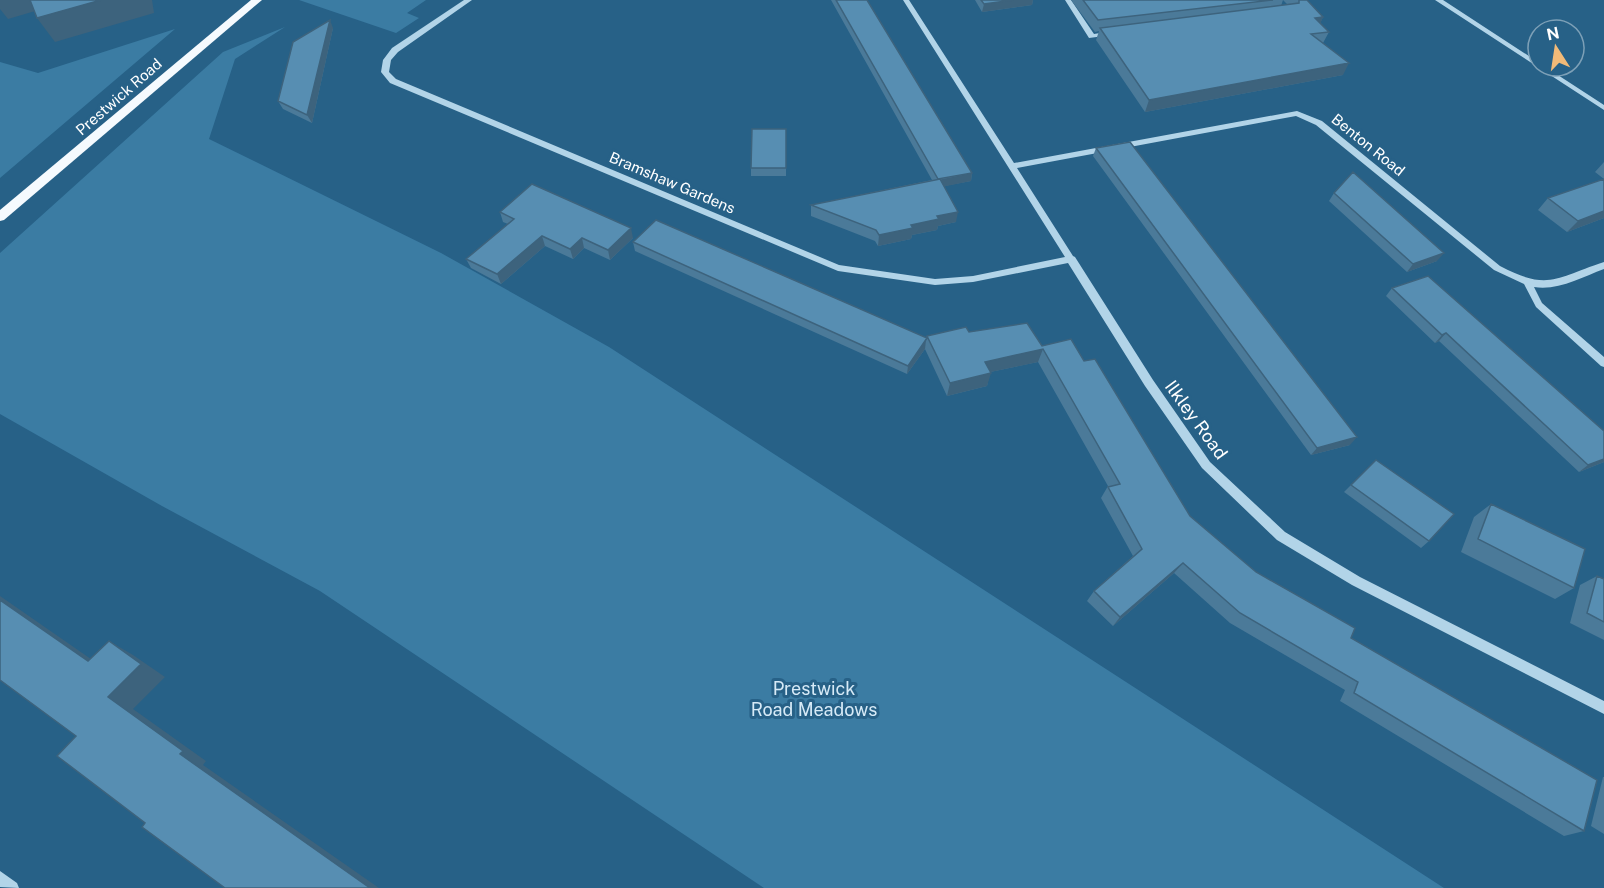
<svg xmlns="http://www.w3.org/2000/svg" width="1604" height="888" font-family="'Public Sans',sans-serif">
  <rect width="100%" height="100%" fill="#276187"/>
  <!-- green -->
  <path fill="#3b7ca3" d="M299,0H426L407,13L419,18L396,33Z
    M285,27L235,59L209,139L441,253L609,347L1444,888H764L320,591L162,506L0,414V253L223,52Z
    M175,29L0,178V62L38,73Z"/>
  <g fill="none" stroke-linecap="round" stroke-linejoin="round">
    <!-- minor -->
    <path fill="#b2d4e8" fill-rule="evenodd" d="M464,0H472L398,52L391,60L389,72L396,79L839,265L935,279L973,276L1065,257L903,0H909L1014,163L1297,111L1322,121L1500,266C1549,292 1557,277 1604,262V269C1582,277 1558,291 1534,287L1542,303L1604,357V367L1601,366L1536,307L1524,284L1494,270L1316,125L1296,116L1017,168L1073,256L1075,257L1153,380L1210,462L1285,532L1360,577L1604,701V714L1352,585L1277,540L1202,468L1145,386L1068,263L973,282L935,285L838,271L390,83L381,72L383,60L392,48Z
      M1065,0H1071L1094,34L1112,31L1116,33L1112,35L1089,38Z
      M1435,0H1443L1538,62V66H1544L1604,105V110Z
      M0,871L17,883L19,888L0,887Z"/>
    <!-- major -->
    <path fill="#f5fafe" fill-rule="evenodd" d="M251,0H262L4,220L0,221V210Z"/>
  </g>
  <!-- wall -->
  <path fill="#4b7a99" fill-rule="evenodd" d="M831,0H867L972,173L971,181L944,186L956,222L938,226L937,230L912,235L911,239L878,246L875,241L811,216V205L932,180Z
    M975,0H1033L1032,5L982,12Z
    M1071,0H1307L1323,17L1320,23L1329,32L1323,43L1343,75L1145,112L1096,40L1099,31L1095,32ZM1283,0L1288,5L1281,6Z
    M333,28L312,123L283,109L278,101Z
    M786,129V176H751V168Z
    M1096,148L1350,445L1311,455L1093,156Z
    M1604,162V179L1595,172Z
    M1604,179V218L1567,232L1538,210L1548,198Z
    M1334,193L1437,261L1407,272L1329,201Z
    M500,212L633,238L610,260L584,248L573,259L545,246L501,284L471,268L466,259L508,224L503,222Z
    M633,242L926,338L927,336L969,332L1042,346L1084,361L1190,516L1256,572L1351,638L1584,831L1564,836L1340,701L1345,690L1230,623L1174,573L1113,626L1087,601L1094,591L1133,556L1101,498L1108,486L1038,362L990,372L987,386L947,396L925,349L907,374L635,251Z
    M1392,288L1604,431V462L1579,472L1439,341L1435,343L1386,296Z
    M1376,460L1429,541L1421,548L1344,492Z
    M1491,504L1574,588L1555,599L1461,552L1474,517Z
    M1597,576L1604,579V640L1570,623L1580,585Z
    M1603,777H1604V834L1591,826Z"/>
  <!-- shaded-wall -->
  <path fill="#3d637d" d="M0,0H35L42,9L8,19L0,9Z
    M101,0H152L154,13L55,42L37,18Z
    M1013,0H1033L1032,5L982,12L984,4Z
    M1323,17L1318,29L1315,18Z
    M330,20L333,28L312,123L307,115Z
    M1349,63L1343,75L1145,112L1149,100Z
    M972,173L971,181L937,188L938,180Z
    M1604,211V218L1567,232L1578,221Z
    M958,212L956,222L938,226L937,230L912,235L911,239L878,246L879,235L937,216Z
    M631,228L633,238L610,260L608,250Z
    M542,236L545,246L501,284L497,274Z
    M582,238L584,248L573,259L570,249Z
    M1444,253L1437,261L1407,272L1413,264Z
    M1446,333L1439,341L1435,343L1442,335Z
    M926,340L925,349L907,374L908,366Z
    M1043,349L1038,362L981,374L985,362Z
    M991,373L987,386L947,396L950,383Z
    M1357,437L1350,445L1311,455L1317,448Z
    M1604,459V462L1579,472L1588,465Z
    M1183,563L1174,573L1113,626L1120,617Z
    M0,596L114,675L88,661L0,600Z
    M109,641L133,655L165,677L133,709L206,761L203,765L379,888H370L180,754L108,697Z"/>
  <!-- building -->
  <path fill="#578eb2" stroke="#3d637d" stroke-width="1.5" d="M30,0H101L37,18Z
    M836,0H867L972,173L938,179Z
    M981,0H1013L984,4Z
    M1083,0H1273L1098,20Z
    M1299,0H1307L1323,17L1315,18L1329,32L1311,34L1349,63L1149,100L1100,28L1299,3Z
    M330,20L307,115L278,101L293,42Z
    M752,129H786V168H751Z
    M1130,142L1357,437L1317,448L1096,148Z
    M1353,172L1444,253L1413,264L1334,193Z
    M940,179L958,212L937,216L939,219L911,225L913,228L879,235L876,230L811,205Z
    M1604,179V211L1578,221L1548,198Z
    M532,184L631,228L608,250L582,238L570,249L542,236L497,274L466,259L514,219L500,212Z
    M656,220L927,338L908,366L633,242Z
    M1428,276L1604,431V459L1588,465L1446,333L1442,335L1392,288Z
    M1027,323L1042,346L1071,339L1084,361L1095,359L1190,516L1256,572L1355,628L1351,638L1597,780L1584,831L1354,693L1358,682L1240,613L1183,563L1120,617L1094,591L1142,549L1108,487L1120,484L1043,349L985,362L991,373L950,383L927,336L966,327L969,332Z
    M1376,460L1454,514L1429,541L1351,485Z
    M1491,504L1585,549L1574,588L1478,539Z
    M1597,576L1604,579V622L1587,613Z
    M0,600L88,661L109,641L141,664L108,697L183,751L180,754L370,888H225L142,827L145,823L57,756L76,736L0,680Z"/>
  <g text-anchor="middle" stroke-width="6" stroke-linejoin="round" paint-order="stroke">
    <!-- far-street labels -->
    <g font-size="15" fill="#fff" stroke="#276187">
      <text transform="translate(119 97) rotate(-41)" y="5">Prestwick Road</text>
      <text transform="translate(1368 145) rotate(39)" y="5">Benton Road</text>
      <text transform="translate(672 183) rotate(23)" y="5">Bramshaw Gardens</text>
    </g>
    <!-- street labels -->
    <g font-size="18" fill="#fff" stroke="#276187">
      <text transform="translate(1196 420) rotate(54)" y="6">Ilkley Road</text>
    </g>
    <!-- park labels -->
    <g font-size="18" fill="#d6eaf7" stroke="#276187">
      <text x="814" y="695">Prestwick<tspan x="814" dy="21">Road Meadows</tspan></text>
    </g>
  </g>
  <!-- north arrow -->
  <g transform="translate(1556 48) rotate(348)"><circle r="28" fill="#276187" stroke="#7da0b7" stroke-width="1.5"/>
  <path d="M0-4.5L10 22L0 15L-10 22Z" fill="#f1ba78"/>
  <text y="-9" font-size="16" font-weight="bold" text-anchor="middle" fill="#ffffff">N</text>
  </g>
</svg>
